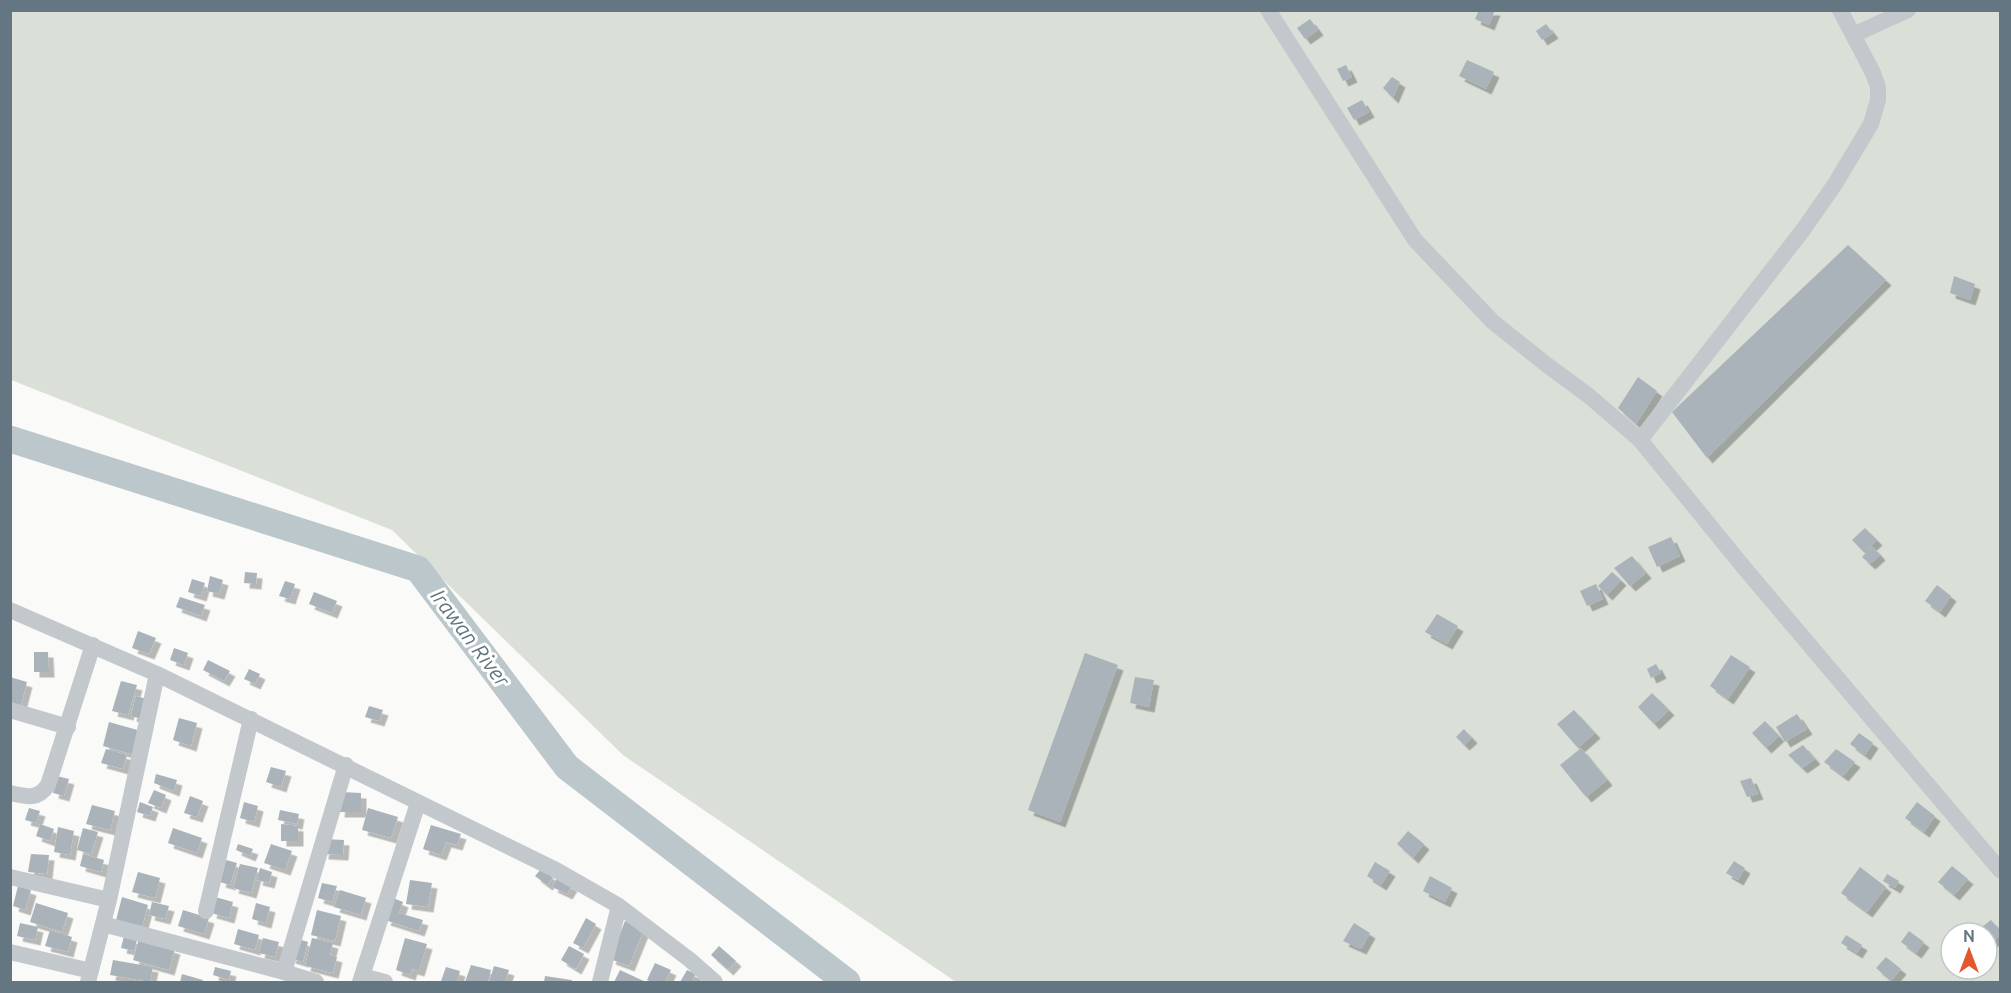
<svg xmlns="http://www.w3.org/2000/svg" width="2011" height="993" font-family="Ubuntu,sans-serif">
  <defs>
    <filter id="shadow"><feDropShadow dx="5.5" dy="5.5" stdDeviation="0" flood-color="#0004"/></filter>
  </defs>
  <rect width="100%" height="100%" fill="#fafaf8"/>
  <!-- green -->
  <path fill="#dadfd7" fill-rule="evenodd" d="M10,11H2000V982H956L623,755L392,530L11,380ZM1951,933H1987V969H1951Z"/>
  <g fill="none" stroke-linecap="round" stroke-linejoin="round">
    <!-- river -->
    <path stroke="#bbc7cb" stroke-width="27" d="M10,439L418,569L567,767L847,982"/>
  </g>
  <!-- building -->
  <path fill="#aab3b9" filter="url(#shadow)" d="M1479,10H1495L1489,25L1475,19Z
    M1310,19L1318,30L1305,39L1297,28Z
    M1546,24L1553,33L1542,40L1536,31Z
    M1467,60L1494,72L1486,89L1459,76Z
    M1346,65L1352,77L1343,81L1337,69Z
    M1392,77L1400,82L1393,98L1383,88Z
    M1362,100L1369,112L1354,120L1347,108Z
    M1848,245L1886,280L1707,458L1672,412Z
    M1954,276L1975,284L1970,300L1950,293Z
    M1638,377L1657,391L1636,424L1618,408Z
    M1865,528L1877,540L1864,552L1852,540Z
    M1671,537L1680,556L1657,567L1648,547Z
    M1872,546L1880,555L1870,564L1862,557Z
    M1632,556L1646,573L1630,586L1614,568Z
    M245,572L257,573L256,584L244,583Z
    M1612,572L1621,580L1607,595L1598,586Z
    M210,576L223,580L219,594L207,591Z
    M192,579L205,583L201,596L188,592Z
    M285,581L295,584L290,599L279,596Z
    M1596,584L1603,599L1587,606L1580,591Z
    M1937,585L1951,596L1940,612L1925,601Z
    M314,592L337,601L332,613L309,604Z
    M180,597L205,605L201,616L176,607Z
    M1437,614L1458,626L1447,644L1425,632Z
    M138,631L156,638L149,654L132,648Z
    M174,648L188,653L184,665L170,660Z
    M34,652H48L49,672H34Z
    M1085,653L1118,665L1060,822L1028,810Z
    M1731,655L1750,667L1728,699L1710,686Z
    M208,660L230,671L224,681L203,670Z
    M1656,664L1661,673L1651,678L1647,669Z
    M249,669L260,674L255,684L244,679Z
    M10,677L27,682L19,712L10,709Z
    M1135,677L1154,680L1149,707L1130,703Z
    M121,681L137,685L128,715L112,711Z
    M1652,693L1669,710L1654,724L1638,707Z
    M136,696L147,699L142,719L131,716Z
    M369,706L383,710L379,721L365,717Z
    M1574,710L1595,733L1578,748L1557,724Z
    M1797,714L1807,729L1785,742L1776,727Z
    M179,718L197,723L191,746L173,740Z
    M1765,721L1779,736L1766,748L1752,733Z
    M109,722L141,731L135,755L103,746Z
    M1464,729L1472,738L1464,745L1456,737Z
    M1859,733L1873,743L1865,755L1850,744Z
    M1803,745L1815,759L1802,768L1788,755Z
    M1581,748L1607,780L1586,797L1560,765Z
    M106,749L127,755L123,769L101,763Z
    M1836,749L1855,762L1843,776L1824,762Z
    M271,767L286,771L281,787L266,782Z
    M156,774L177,780L174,791L154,783Z
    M57,776L69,779L64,796L53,793Z
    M1751,778L1758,794L1747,797L1740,781Z
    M154,790L166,795L161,808L148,803Z
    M341,792L361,793V812H339Z
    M190,796L203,801L197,817L184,813Z
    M140,802L153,807L150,816L137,812Z
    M244,802L258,806L254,822L240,818Z
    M1917,802L1935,816L1924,832L1905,818Z
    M92,805L115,811L110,830L86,824Z
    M29,808L40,811L36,823L25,820Z
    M368,808L398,817L391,838L362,830Z
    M280,810L299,814L297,824L278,820Z
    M40,824L54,829L50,841L36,836Z
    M281,824L298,826V841H281Z
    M431,825L461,834L457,845L446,842L441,855L423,849Z
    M58,827L74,831L70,855L54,852Z
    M83,828L98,832L91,854L77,850Z
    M173,828L202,838L197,853L168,843Z
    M1408,831L1424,844L1413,858L1397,844Z
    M325,839L344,840L343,855L323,854Z
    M238,844L253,849L250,856L236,850Z
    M271,844L292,851L285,870L264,863Z
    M31,854L49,855L47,874L28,872Z
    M83,854L104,860L101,872L80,866Z
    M226,860L237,863L230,885L220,882Z
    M1734,861L1745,868L1738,880L1726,873Z
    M1375,862L1390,871L1381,885L1367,876Z
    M240,864L258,868L251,893L233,888Z
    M1952,866L1968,879L1954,895L1938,882Z
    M1860,867L1886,887L1867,912L1841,893Z
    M260,868L272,872L269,883L257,880Z
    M542,868L553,878L547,885L535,876Z
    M138,872L160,878L155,898L132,892Z
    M1887,874L1899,881L1895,888L1883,881Z
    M1430,876L1452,888L1445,902L1423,891Z
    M557,878L572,886L567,894L552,887Z
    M410,880L432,883L428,907L406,904Z
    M322,883L337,886L332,902L318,898Z
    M18,886L31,890L25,910L13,906Z
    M340,890L366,898L361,915L334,907Z
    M122,897L148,905L141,931L115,924Z
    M215,897L233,902L229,918L211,913Z
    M393,898L403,902L399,913L423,920L419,931L385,920Z
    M152,902L169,906L165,919L149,915Z
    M36,903L68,913L62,932L30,922Z
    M256,903L270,907L266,923L252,919Z
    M183,910L209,918L204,934L178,926Z
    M317,910L341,916L335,941L311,935Z
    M586,918L596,924L583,948L573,943Z
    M1991,920L2000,930V935L1992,942L1987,937V933H1983L1979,929Z
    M625,921L644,929L629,966L610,959Z
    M20,923L38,927L35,940L17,936Z
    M1354,923L1370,933L1361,949L1343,941Z
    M238,929L259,935L255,950L234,944Z
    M50,930L72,937L68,952L45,946Z
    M1909,931L1924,942L1916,953L1901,942Z
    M1846,935L1862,945L1857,953L1841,943Z
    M124,936L137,940L134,951L121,948Z
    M263,938L279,942L275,957L259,953Z
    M295,938L308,942L303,962L290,958Z
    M312,938L333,943L330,955L337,957L333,973L305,966Z
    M405,938L427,944L419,971L412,969L410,975L396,970Z
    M139,939L175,949L169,970L133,960Z
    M569,946L584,954L576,969L561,960Z
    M719,946L736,961L728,970L711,955Z
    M1886,957L1901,969L1891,981L1876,968Z
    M113,960L153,967L150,982L110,975Z
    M655,963L671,970L665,982H652L647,980Z
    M471,965L491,970L488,982H465Z
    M494,966L509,970L505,982H489Z
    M215,967L231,971L229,980L213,975Z
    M446,967L460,971L457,982L441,981Z
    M620,970L646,982H614Z
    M687,970L696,974L692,982H680Z
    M182,974L203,980L202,982H180Z
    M545,976L572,980V982H544Z"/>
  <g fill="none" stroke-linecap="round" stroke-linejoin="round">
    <!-- street -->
    <path stroke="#c3c8cc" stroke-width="16" d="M1268,10L1415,240L1493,322L1547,365L1589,396L1640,440L1746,570L2000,870
      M1853,35L1908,10
      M1640,440L1803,230L1835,184L1871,124L1878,100V87L1873,73L1840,10
      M10,610L157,674L556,870L619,906L690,960L715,982
      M10,710L68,727
      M10,793C27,797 38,800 48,785L93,645
      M10,877L109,900
      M206,911L251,719
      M103,924L284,972L316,982
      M10,952L91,971
      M284,972L346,765
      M362,976L385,982
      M88,982L109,900L157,674
      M360,982L418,803
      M600,982L619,906"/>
  </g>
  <g text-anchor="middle" stroke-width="6" stroke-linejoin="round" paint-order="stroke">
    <!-- water labels -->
    <g font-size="21" font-style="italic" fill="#60757c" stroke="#fff">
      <text transform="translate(470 638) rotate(53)" y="7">Irawan River</text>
    </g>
  </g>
  <!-- border -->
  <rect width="2011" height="993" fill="none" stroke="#657683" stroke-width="24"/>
  <!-- north arrow -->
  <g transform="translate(1969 951)"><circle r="28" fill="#ffffff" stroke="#c1c8cd" stroke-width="1.5"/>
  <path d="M0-4.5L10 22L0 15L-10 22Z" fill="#e4572e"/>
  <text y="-9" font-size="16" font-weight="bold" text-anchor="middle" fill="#657683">N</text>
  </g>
</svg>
